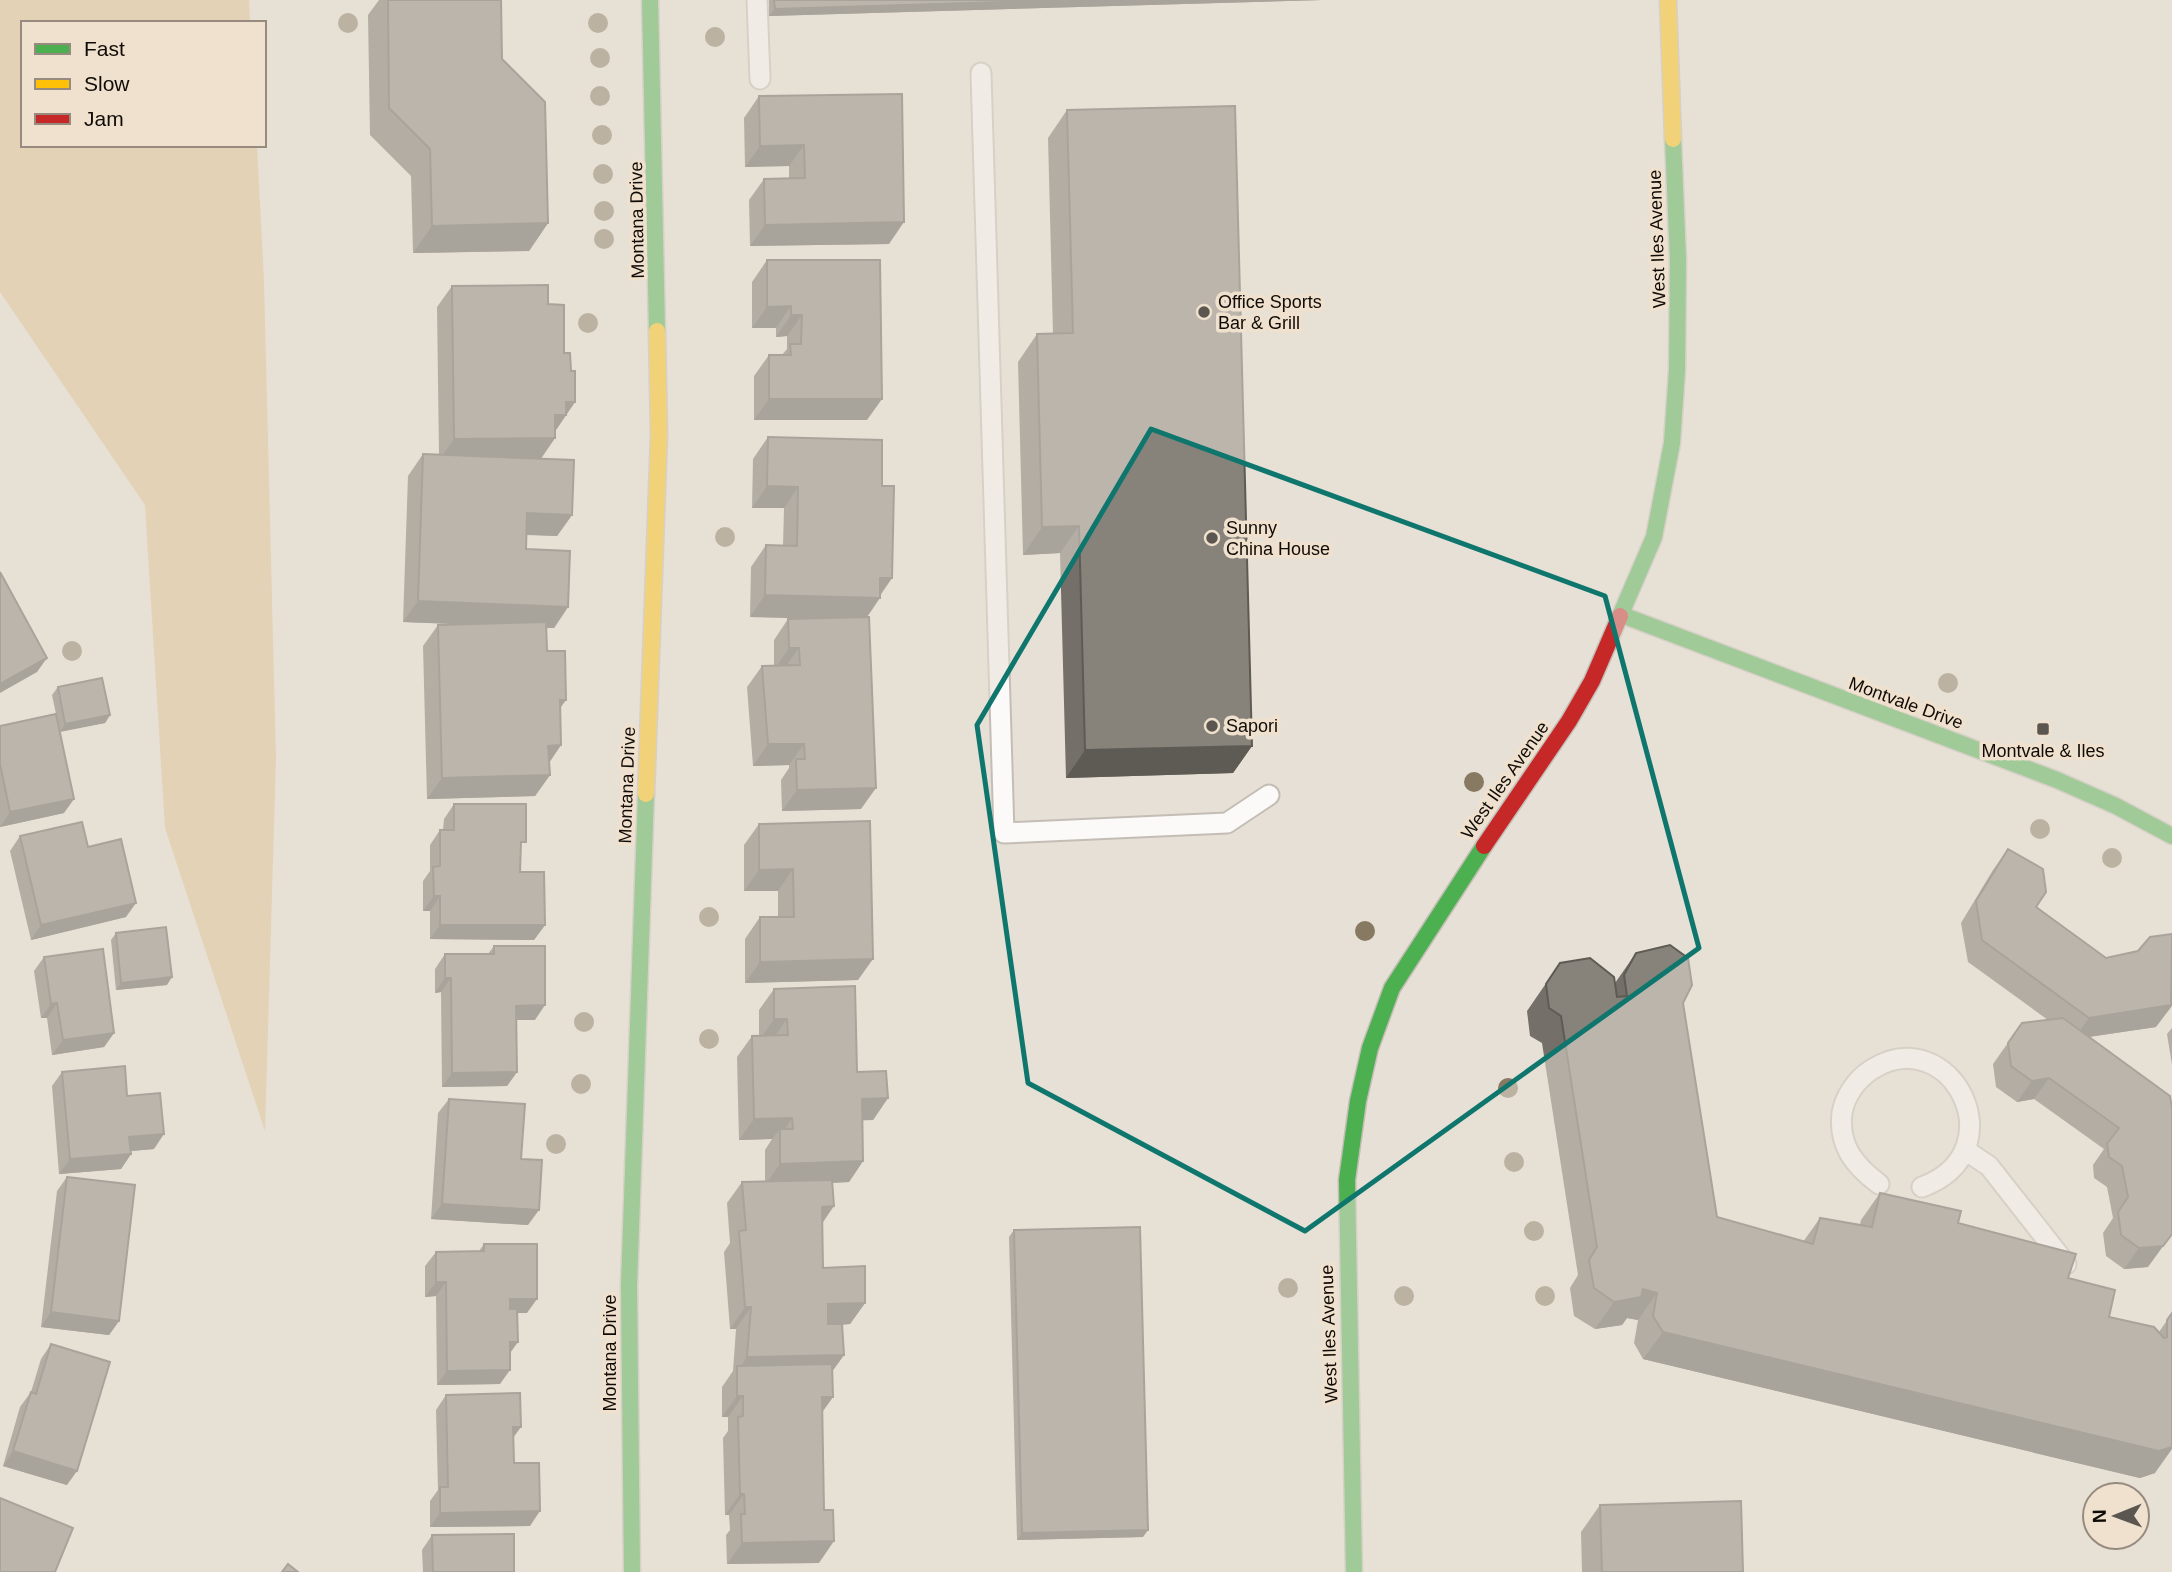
<svg xmlns="http://www.w3.org/2000/svg" width="2172" height="1572" font-family="Helvetica,sans-serif">
  <rect width="100%" height="100%" fill="#e7e0d6"/>
  <!-- forest -->
  <path fill="#dfc192" d="M0,0H249L250,23H23V145H257L264,282L276,759L265,1131L165,828L145,505L0,292Z"/>
  <g fill="none" stroke-linecap="round" stroke-linejoin="round">
    <!-- lane casing -->
    <g stroke="#c3bdb5" stroke-width="23">
      <path id="lane" d="M757,0L760,79
        M981,73L1004,833L1227,823L1269,795
        M1965,1150L1989,1166L2066,1264
        M1879,1184C1855,1166 1838,1146 1842,1113C1845,1096 1856,1080 1871,1070C1950,1019 2019,1151 1922,1187"/>
    </g>
    <!-- fast casing -->
    <g stroke="#c3bdb5" stroke-width="19">
      <path id="fast" d="M650,0L657,331
        M1622,615L2057,780L2116,806L2172,836
        M1620,616L1654,537L1672,443L1677,370L1678,260L1673,139
        M632,1572L629,1286L646,794
        M1354,1572L1347,1180L1358,1101L1370,1048L1392,988L1484,846"/>
    </g>
    <!-- slow casing -->
    <g stroke="#c3bdb5" stroke-width="19">
      <path id="slow" d="M1668,0L1673,139
        M646,794L659,435L657,331"/>
    </g>
    <!-- jam casing -->
    <g stroke="#c3bdb5" stroke-width="19">
      <path id="jam" d="M1484,846L1569,721L1592,681L1620,616"/>
    </g>
    <!-- lane -->
    <use href="#lane" stroke="#fbfaf9" stroke-width="19"/>
    <!-- fast -->
    <use href="#fast" stroke="#4caf50" stroke-width="16"/>
    <!-- slow -->
    <use href="#slow" stroke="#ffc107" stroke-width="16"/>
    <!-- jam -->
    <use href="#jam" stroke="#c62828" stroke-width="16"/>
  </g>
  <!-- trees -->
  <g fill="#887a62">
    <circle cx="348" cy="23" r="10"/>
    <circle cx="598" cy="23" r="10"/>
    <circle cx="715" cy="37" r="10"/>
    <circle cx="600" cy="58" r="10"/>
    <circle cx="600" cy="96" r="10"/>
    <circle cx="602" cy="135" r="10"/>
    <circle cx="603" cy="174" r="10"/>
    <circle cx="604" cy="211" r="10"/>
    <circle cx="604" cy="239" r="10"/>
    <circle cx="588" cy="323" r="10"/>
    <circle cx="725" cy="537" r="10"/>
    <circle cx="72" cy="651" r="10"/>
    <circle cx="1948" cy="683" r="10"/>
    <circle cx="1474" cy="782" r="10"/>
    <circle cx="2040" cy="829" r="10"/>
    <circle cx="2112" cy="858" r="10"/>
    <circle cx="709" cy="917" r="10"/>
    <circle cx="1365" cy="931" r="10"/>
    <circle cx="584" cy="1022" r="10"/>
    <circle cx="709" cy="1039" r="10"/>
    <circle cx="581" cy="1084" r="10"/>
    <circle cx="1508" cy="1088" r="10"/>
    <circle cx="556" cy="1144" r="10"/>
    <circle cx="1514" cy="1162" r="10"/>
    <circle cx="1534" cy="1231" r="10"/>
    <circle cx="1288" cy="1288" r="10"/>
    <circle cx="1404" cy="1296" r="10"/>
    <circle cx="1545" cy="1296" r="10"/>
  </g>
  <!-- wall -->
  <path fill="#747069" d="M379,0H501L502,59L548,223L529,251L413,253L411,176L370,135L368,15Z
    M769,0H1322L769,16Z
    M902,94L889,244L750,246L749,200L764,179L789,178V166L745,167L744,118L759,96Z
    M1067,110L1252,746L1233,773L1066,778L1060,553L1023,555L1018,362L1037,334H1053L1048,138Z
    M767,260L867,420H754V376L769,355H782L787,349V336L776,337V328H752V282Z
    M452,286L548,304L571,371L575,402L555,431V438L541,459L572,515L557,536L526,535V549L568,607L554,628H546L547,651L560,708L561,745L549,763L550,775L535,796L427,799L423,646L438,625L457,624L403,622L408,476L423,454L439,455L437,307Z
    M768,437L882,486L892,578L866,617L861,809L782,811L781,780L789,768V765L753,766L747,687L762,666L774,665V640L788,619L811,618L750,617L751,567L766,545L783,546L784,508H752L753,459Z
    M58,687L110,715L105,723L60,731L64,813L0,827V726L56,714L52,695Z
    M454,804L521,850L520,872L545,925L534,940L430,939V911H423V881L430,871V845L440,830H443L444,819Z
    M870,821L858,980L745,983V939L760,917H778V891H744V845L759,824Z
    M20,836L88,847L126,917L31,940L10,851Z
    M2008,849L2036,907L2106,958L2138,951L2156,1027L2089,1037L2170,1096L2148,1267L2124,1269L2106,1256L2103,1233L2113,1218L2107,1187L2094,1178L2093,1165L2104,1149L2034,1099L2017,1102L1996,1087L1993,1064L2022,1023L2048,1020L1968,962L1961,923L1993,870Z
    M116,933L167,985L116,990L111,940Z
    M494,946L535,1020H516L517,1072L507,1086L442,1087L441,992L435,993V969L445,954H488Z
    M1636,953L1683,1003L1717,1217L1803,1242L1820,1218L1860,1225L1861,1220L1880,1193L1958,1223L2068,1278L2109,1317L2159,1332L2172,1313L2155,1473L2140,1478L1643,1359L1634,1343L1638,1320L1627,1318L1622,1325L1595,1329L1574,1316L1570,1288L1578,1275L1542,1043L1530,1036L1527,1011L1560,963L1615,983Z
    M44,957L114,1033L104,1047L52,1055L47,1018H41L34,971Z
    M774,989L857,1072L888,1098L873,1120H862L863,1161L849,1182L833,1183L822,1222L823,1268L865,1303L850,1324L842,1325L844,1355L832,1371L833,1397L822,1412L819,1563L727,1564L726,1535L730,1530L729,1515H725L723,1438L728,1431V1417H722V1387L733,1371L736,1329H730L724,1252L730,1243L727,1203L742,1182H765V1150L772,1139L739,1140L737,1057L752,1036H759V1010Z
    M2172,1028V1065L2167,1034Z
    M62,1072L127,1096L154,1149L131,1151V1154L121,1169L59,1174L52,1086Z
    M449,1099L521,1159L528,1225L431,1219L438,1113Z
    M67,1177L119,1321L109,1335L41,1327L57,1191Z
    M1014,1230L1143,1537L1017,1540L1009,1237Z
    M484,1244L527,1313H517L510,1353L500,1384L437,1385L436,1296L425,1297V1266L436,1252L479,1251Z
    M51,1344L67,1485L3,1466L20,1407L31,1392L41,1359Z
    M446,1395L513,1437L514,1463L530,1526L430,1527V1501L438,1490L436,1410Z
    M1600,1505L1743,1572H1582L1581,1532Z
    M432,1535L514,1572H423L422,1550Z"/>
  <!-- shaded-wall -->
  <path fill="#5e5b55" d="M1071,0H1322L769,16L775,9Z
    M804,145L789,166L745,167L760,146Z
    M904,222L889,244L750,246L765,225Z
    M548,223L529,251L413,253L432,226Z
    M791,306L776,328H752L767,307Z
    M791,315H802L787,336L776,337Z
    M769,399H882L867,420H754Z
    M566,402H575L552,436L555,415Z
    M555,438L540,459L439,460L454,439Z
    M767,486L798,487L784,508H752Z
    M527,513L572,515L557,536L512,534Z
    M1079,526L1060,553L1023,555L1042,527Z
    M880,578H892L877,598H880L865,620L750,617L765,595Z
    M418,601L568,607L554,628L403,622Z
    M789,648H799L784,669L774,670Z
    M47,658L37,672L0,693V684Z
    M560,700H566L551,721Z
    M110,715L105,723L60,732L65,724Z
    M768,744H804L789,765L753,766Z
    M561,745L546,767L548,746Z
    M1252,746L1233,773L1066,778L1085,750Z
    M550,775L535,796L427,799L442,778Z
    M876,788L861,809L782,811L797,790Z
    M74,799L64,813L0,827L10,812Z
    M793,869L778,891H744L759,870Z
    M434,896H440L430,911H423Z
    M136,903L126,917L31,940L41,925Z
    M440,925H545L534,940L430,939Z
    M873,959L858,980L745,983L760,962Z
    M172,977L167,985L116,990L121,983Z
    M445,978H451L441,992L435,993Z
    M57,1003L47,1018H41L51,1004Z
    M2172,1004V1006L2156,1027L2074,1039L2089,1018Z
    M545,1005L535,1020H506L516,1006Z
    M774,1019H787L772,1040L759,1041Z
    M114,1033L104,1047L52,1055L63,1040Z
    M517,1072L507,1086L442,1087L452,1073Z
    M2049,1078L2034,1099L2017,1102L2032,1081Z
    M888,1098L873,1120L847,1121L862,1099Z
    M792,1118L780,1136V1129L772,1139L739,1140L754,1119Z
    M164,1134L154,1149L119,1152L129,1137Z
    M131,1154L121,1169L59,1174L70,1159Z
    M863,1161L849,1182L765,1185L780,1164Z
    M442,1204L539,1210L528,1225L431,1219Z
    M834,1206L819,1228L822,1207Z
    M2172,1234L2148,1267L2124,1269L2139,1248Z
    M436,1282H446L436,1296L425,1297Z
    M1643,1289L1657,1293L1638,1320L1627,1318L1622,1325L1595,1329L1614,1302Z
    M510,1299H537L527,1313H500Z
    M865,1303L850,1324L813,1325L828,1304Z
    M745,1307H751L736,1329H730Z
    M51,1312L119,1321L109,1335L41,1327Z
    M1663,1332L2172,1447V1449L2155,1473L2140,1478L1643,1359Z
    M510,1342H518L508,1356Z
    M844,1355L829,1376L737,1372L747,1357Z
    M510,1370L500,1384L437,1385L447,1371Z
    M737,1396H743L728,1417H722Z
    M822,1397H833L818,1418Z
    M513,1427H521L510,1442Z
    M13,1451L77,1471L67,1485L3,1466Z
    M740,1494H744L729,1515H725Z
    M540,1511L530,1526L430,1527L440,1513Z
    M1148,1530L1143,1537L1017,1540L1022,1533Z
    M834,1541L819,1563L727,1564L742,1543Z"/>
  <!-- building -->
  <path fill="#87827a" stroke="#5e5b55" stroke-width="2" d="M388,0H501L502,59L545,102L548,223L432,226L430,149L389,108Z
    M774,0H1071L775,9Z
    M902,94L904,222L765,225L764,179L805,178L804,145L760,146L759,96Z
    M1235,106L1252,746L1085,750L1079,526L1042,527L1037,334L1073,333L1067,110Z
    M767,260H880L882,399H769V355H791L790,344H801L802,315H791V306L767,307Z
    M548,285V304L564,305V353H570L571,371H575V402H566V415H555V438L454,439L452,286Z
    M768,437L882,440V486H894L892,578H880V598L765,595L766,545L797,546L798,487L767,486Z
    M423,454L574,460L572,515L527,513L526,549L570,551L568,607L418,601Z
    M0,572L47,658L0,684Z
    M869,617L876,788L797,790L796,759H805L804,744H768L762,666L800,665L799,648H789L788,619Z
    M546,622L547,651H565L566,700H560L561,745L548,746L550,775L442,778L438,625Z
    M102,678L110,715L65,724L58,687Z
    M56,714L74,799L10,812L0,764V726Z
    M454,804H526V842H521L520,872H544L545,925H440V896H434L433,867L440,866V830H454Z
    M870,821L873,959L760,962V917H794L793,869L759,870V824Z
    M82,822L88,847L121,839L136,903L41,925L20,836Z
    M2008,849L2043,869L2046,892L2036,907L2106,958L2138,951L2150,937L2172,934L2171,1005L2089,1018L1982,940L1976,901Z
    M166,927L172,977L121,983L116,933Z
    M1670,945L1688,958L1692,985L1683,1003L1717,1217L1813,1244L1820,1218L1872,1227L1880,1193L1961,1211L1958,1223L2076,1254L2068,1278L2115,1290L2109,1317L2154,1327L2164,1338L2167,1337V1320L2172,1313V1447L2159,1451L1663,1332L1653,1316L1657,1293L1643,1289L1641,1297L1614,1302L1594,1288L1589,1260L1597,1247L1561,1016L1549,1008L1546,984L1560,963L1590,958L1614,977L1617,997L1627,996L1624,975L1636,953Z
    M494,946H545V1005L516,1006L517,1072L452,1073L451,978H445V954H494Z
    M103,949L114,1033L63,1040L57,1003L51,1004L44,957Z
    M855,986L857,1072L886,1071L888,1098L862,1099L863,1161L780,1164V1129H793L792,1118L754,1119L752,1036L788,1035L787,1019H774V989Z
    M2063,1018L2170,1096L2172,1108V1234L2163,1246L2139,1248L2121,1235L2118,1212L2128,1197L2122,1166L2109,1157L2107,1144L2119,1128L2049,1078L2032,1081L2011,1066L2008,1043L2022,1023Z
    M125,1066L127,1096L160,1093L164,1134L129,1137L131,1154L70,1159L62,1072Z
    M449,1099L525,1104L521,1159L542,1160L539,1210L442,1204Z
    M67,1177L135,1185L119,1321L51,1312Z
    M832,1180L834,1206L822,1207L823,1268L865,1266V1303L828,1304V1324H842L844,1355L747,1357L751,1307H745L739,1231L746,1230L742,1182Z
    M1140,1227L1148,1530L1022,1533L1014,1230Z
    M484,1244H537V1299H510V1309H517L518,1342H510V1370L447,1371L446,1282H436V1252L484,1251Z
    M51,1344L110,1362L77,1471L13,1451L31,1392L36,1394Z
    M832,1364L833,1397H822L824,1510H833L834,1541L742,1543L741,1514H745L744,1494H740L738,1417L743,1416V1396H737V1366Z
    M520,1393L521,1427H513L514,1463H539L540,1511L440,1513V1487H448L446,1395Z
    M0,1498L73,1528L55,1572H0Z
    M1741,1501L1743,1572H1602L1600,1505Z
    M514,1534V1572H433L432,1535Z
    M288,1564L298,1572H282Z"/>
  <!-- marked area -->
  <path d="M0 0H2172V1572H0ZM1151,429L1605,596L1699,948L1305,1231L1028,1083L977,725Z" fill="#e7e0d6" fill-opacity=".55" fill-rule="evenodd"/>
  <path fill="none" stroke="#0f766e" stroke-width="5" stroke-linejoin="round" d="M1151,429L1605,596L1699,948L1305,1231L1028,1083L977,725Z"/>
  <!-- markers -->
  <g fill="#5b564f" stroke="#efe1ce" stroke-width="2.5">
    <circle cx="1204" cy="312" r="7"/>
    <circle cx="1212" cy="538" r="7"/>
    <circle cx="1212" cy="726" r="7"/>
    <rect x="2036" y="722" width="14" height="14" rx="3.5"/>
  </g>
  <g text-anchor="middle" stroke-width="7" stroke-linejoin="round" paint-order="stroke">
    <!-- street labels -->
    <g font-size="18" fill="#100b06" stroke="#efe1ce">
      <text transform="translate(637 220) rotate(-91)" y="6">Montana Drive</text>
      <text transform="translate(1657 239) rotate(-92)" y="6">West Iles Avenue</text>
      <text transform="translate(1906 703) rotate(20)" y="6">Montvale Drive</text>
      <text transform="translate(1505 780) rotate(-55)" y="6">West Iles Avenue</text>
      <text transform="translate(627 785) rotate(-88)" y="6">Montana Drive</text>
      <text transform="translate(1329 1334) rotate(-92)" y="6">West Iles Avenue</text>
      <text transform="translate(610 1353) rotate(-90)" y="6">Montana Drive</text>
    </g>
    <!-- poi labels -->
    <g font-size="18" fill="#100b06" stroke="#efe1ce" text-anchor="start">
      <text x="1218" y="308">Office Sports<tspan x="1218" dy="21">Bar &amp; Grill</tspan></text>
      <text x="1226" y="534">Sunny<tspan x="1226" dy="21">China House</tspan></text>
      <text x="1226" y="732">Sapori</text>
      <text x="2043" y="757" text-anchor="middle">Montvale &amp; Iles</text>
    </g>
  </g>
  <!-- legend -->
  <rect x="21" y="21" width="245" height="126" fill="#efe1ce" stroke="#968b7e" stroke-width="2"/>
  <rect x="35" y="44" width="35" height="10" fill="#4caf50" stroke="#968b7e" stroke-width="2"/>
  <text x="84" y="56" font-size="21" fill="#100b06">Fast</text>
  <rect x="35" y="79" width="35" height="10" fill="#ffc107" stroke="#968b7e" stroke-width="2"/>
  <text x="84" y="91" font-size="21" fill="#100b06">Slow</text>
  <rect x="35" y="114" width="35" height="10" fill="#c62828" stroke="#968b7e" stroke-width="2"/>
  <text x="84" y="126" font-size="21" fill="#100b06">Jam</text>
  <!-- north arrow -->
  <g transform="translate(2116 1516) rotate(269)"><circle r="33" fill="#efe1ce" stroke="#968b7e" stroke-width="2"/>
  <path d="M0-5L12 26L0 18L-12 26Z" fill="#5b564f"/>
  <text y="-10" font-size="19" font-weight="bold" text-anchor="middle" fill="#100b06">N</text>
  </g>
</svg>
